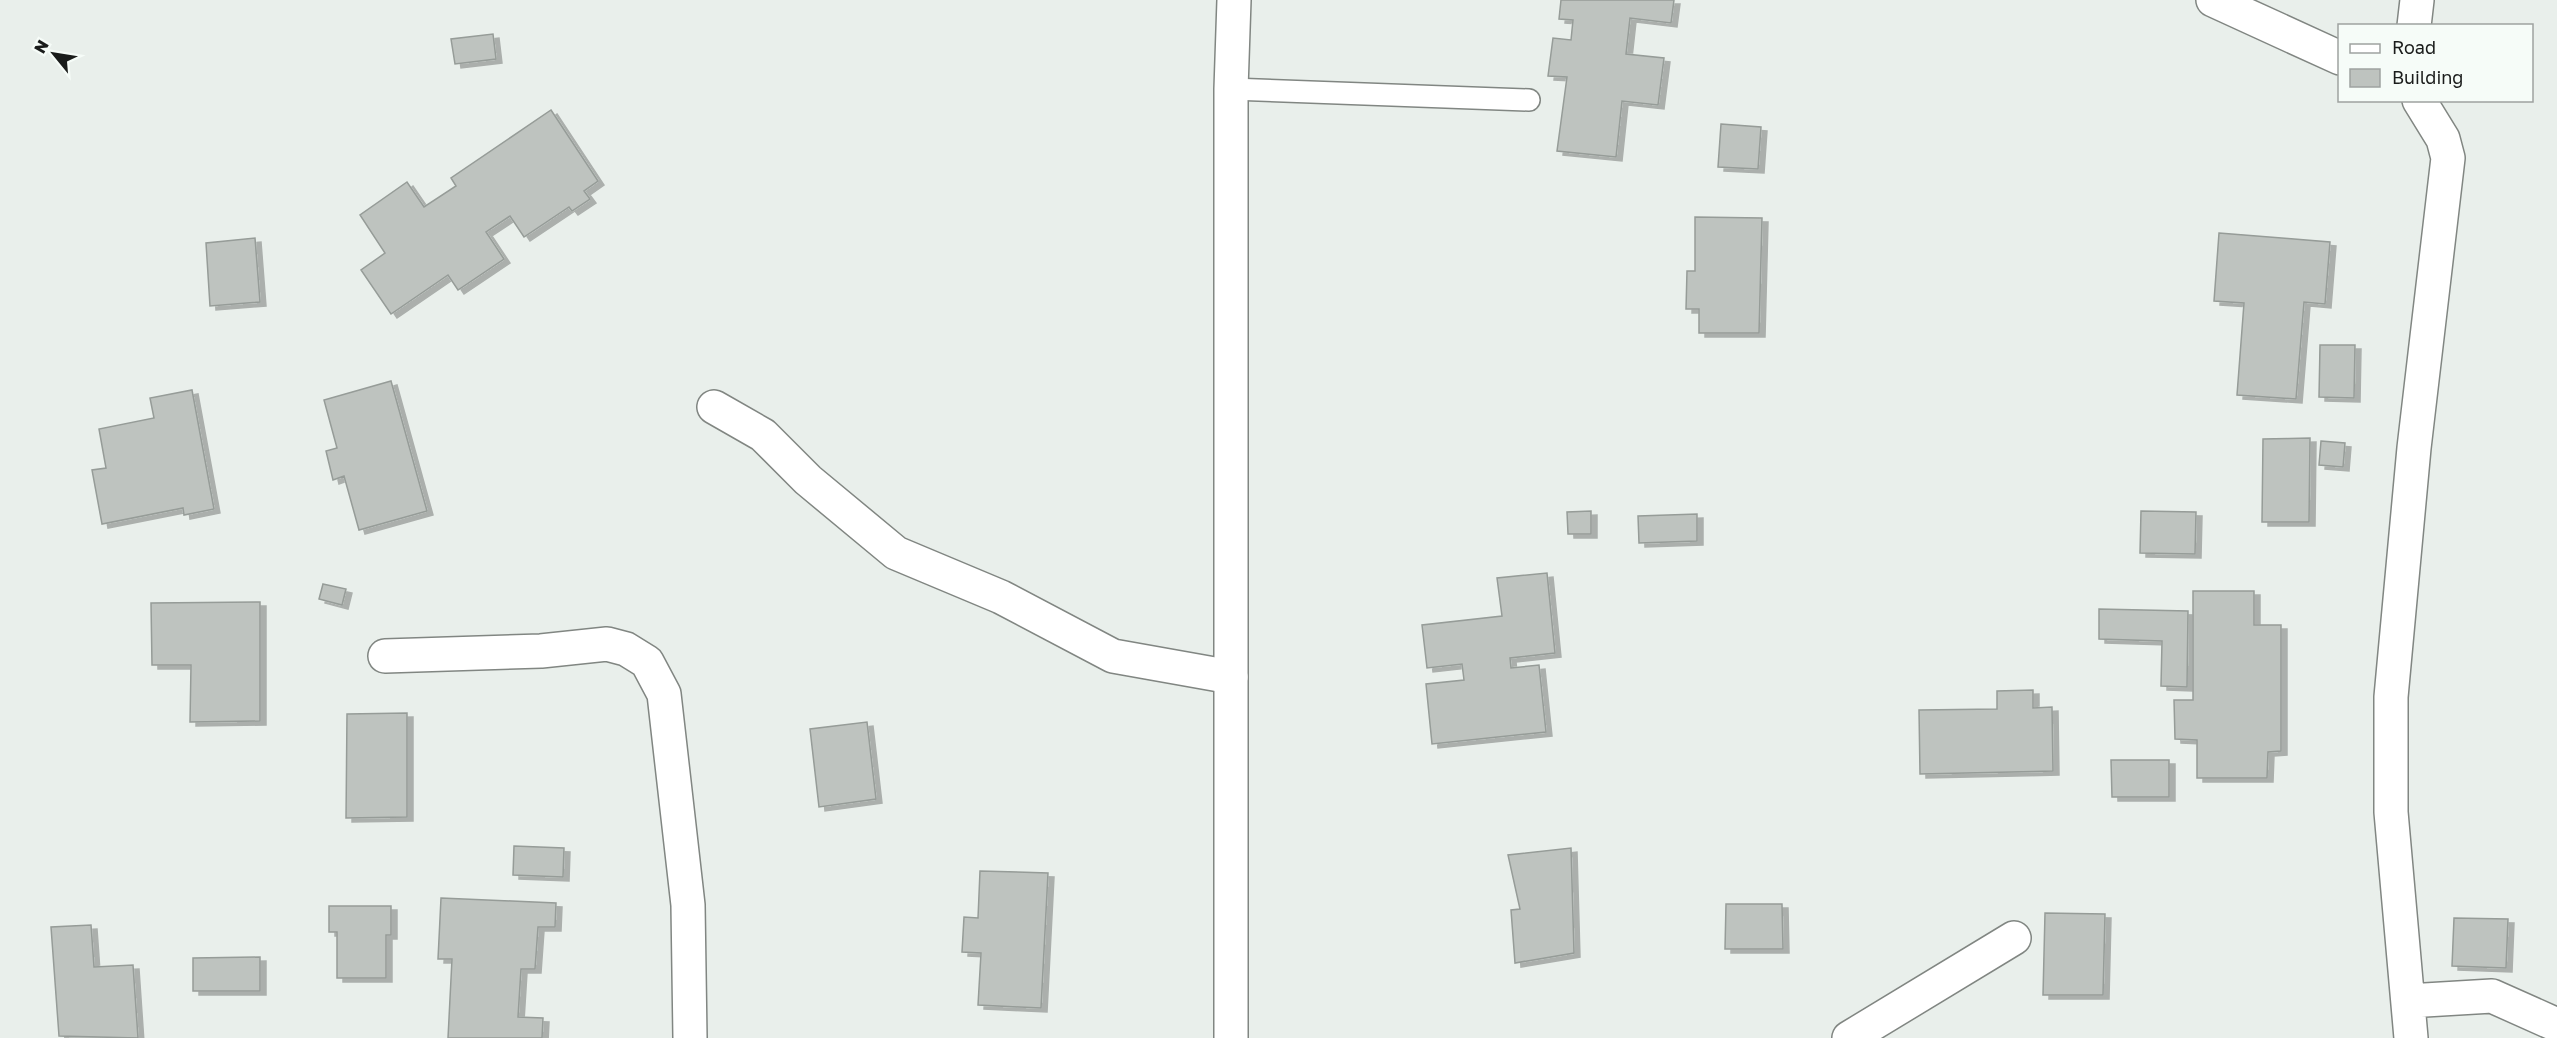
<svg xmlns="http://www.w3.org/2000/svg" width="2557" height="1038" font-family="'Golos Text',sans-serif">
  <defs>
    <filter id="shadow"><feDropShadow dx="6" dy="4" stdDeviation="0" flood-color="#0004"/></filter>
  </defs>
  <rect width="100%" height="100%" fill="#e9efeb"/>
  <!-- building -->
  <path fill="#bec3bf" stroke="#969c98" stroke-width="1.5" filter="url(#shadow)" d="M1561,0H1674L1671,23L1630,18L1626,54L1664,58L1658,105L1622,101L1616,157L1557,151L1567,77L1548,76L1553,38L1571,40L1573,20L1559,19Z
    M493,34L496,59L455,64L451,39Z
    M551,110L598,181L584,191L590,199L572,211L569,207L524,237L510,216L486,232L504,259L458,290L448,275L391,314L361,270L385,253L360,215L407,182L424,207L456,186L451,178Z
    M1721,124L1761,127L1758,169L1718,167Z
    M1695,217L1762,218L1759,333H1699V309H1686L1687,271H1695Z
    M2219,233L2330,242L2325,304L2304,302L2296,399L2237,395L2244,303L2214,301Z
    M255,238L260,302L210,306L206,243Z
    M2320,345H2355L2354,398L2319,397Z
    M391,381L427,511L359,530L344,476L333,480L326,451L337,448L324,400Z
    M192,390L214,509L184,515L183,508L102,524L92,470L106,468L99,429L154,418L150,398Z
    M2310,438L2309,522H2262L2263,439Z
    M2321,441L2345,443L2343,467L2319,465Z
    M1591,511V534H1568L1567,512Z
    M2141,511L2196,512L2195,554L2140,553Z
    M1697,514V541L1639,543L1638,516Z
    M1547,573L1555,653L1510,658L1511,668L1539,665L1546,732L1432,744L1426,684L1464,680L1462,664L1427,668L1422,625L1502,616L1497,578Z
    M323,584L346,589L342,605L319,599Z
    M2193,591H2254V625H2281V751L2268,752L2267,778H2197V740L2175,739L2174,700H2193Z
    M260,602V721L190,722L191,665H152L151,603Z
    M2099,609L2188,611L2187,687L2161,686L2162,641L2099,639Z
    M2033,690V708L2052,707L2053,771L1920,774L1919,710L1997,709V691Z
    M407,713V817L346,818L347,714Z
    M867,722L876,799L819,807L810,729Z
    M2111,760H2169V797H2112Z
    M514,846L564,848L563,877L513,875Z
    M1571,848L1574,953L1515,963L1511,910L1520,909L1508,855Z
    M980,871L1048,873L1041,1008L978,1005L981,953L962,952L964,917L978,918Z
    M441,898L556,903L555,927H538L535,969H521L518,1017L543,1018L542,1038H448L452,959H438Z
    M1726,904H1782L1783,949H1725Z
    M329,906H391V935H386V978H337V932H329Z
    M2045,913L2105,914L2103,995H2043Z
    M2454,918L2508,919L2506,968L2452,966Z
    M91,925L94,967L133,965L138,1038L59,1036L51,927Z
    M260,957V991H193V958Z"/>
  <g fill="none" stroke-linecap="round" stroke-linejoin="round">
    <!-- service casing -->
    <g stroke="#818682" stroke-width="24">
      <path id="service" d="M1231,89L1529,100"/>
    </g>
    <!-- minor casing -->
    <g stroke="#818682" stroke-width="36">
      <path id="minor" d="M2213,0L2340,58
        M2414,26L2417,0
        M714,407L763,435L808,480L896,553L1001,597L1113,656L1231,677
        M385,656L541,651L607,644L626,649L647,662L664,694L688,905L690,1038
        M2408,1001L2492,996L2557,1025
        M1849,1038L2014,938
        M2411,1038L2391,812V697L2414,448L2448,158L2443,139L2419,100"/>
    </g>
    <!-- tertiary casing -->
    <g stroke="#818682" stroke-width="36">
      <path id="tertiary" d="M1231,1038V89L1234,0"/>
    </g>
    <!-- service -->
    <use href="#service" stroke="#fff" stroke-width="21"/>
    <!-- minor -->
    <use href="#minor" stroke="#fff" stroke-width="33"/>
    <!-- tertiary -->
    <use href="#tertiary" stroke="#fff" stroke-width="33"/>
  </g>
  <!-- legend -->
  <rect x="2338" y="24" width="195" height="78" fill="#f6fcf8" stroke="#9ea2a0" stroke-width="1.5"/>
  <rect x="2350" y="44" width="30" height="9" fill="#ffffff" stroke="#9ea2a0" stroke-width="1.5"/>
  <text x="2392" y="54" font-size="18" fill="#1a1c1b">Road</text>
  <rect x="2350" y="69" width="30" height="18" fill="#bec3bf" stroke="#9ea2a0" stroke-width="1.5"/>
  <text x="2392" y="84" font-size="18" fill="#1a1c1b">Building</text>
  <!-- north arrow -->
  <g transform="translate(54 54) rotate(300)" stroke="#f6fcf8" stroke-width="4.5" paint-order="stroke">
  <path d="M0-4.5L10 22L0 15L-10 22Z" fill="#1a1c1b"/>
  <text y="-9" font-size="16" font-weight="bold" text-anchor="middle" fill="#1a1c1b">N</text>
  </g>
</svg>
